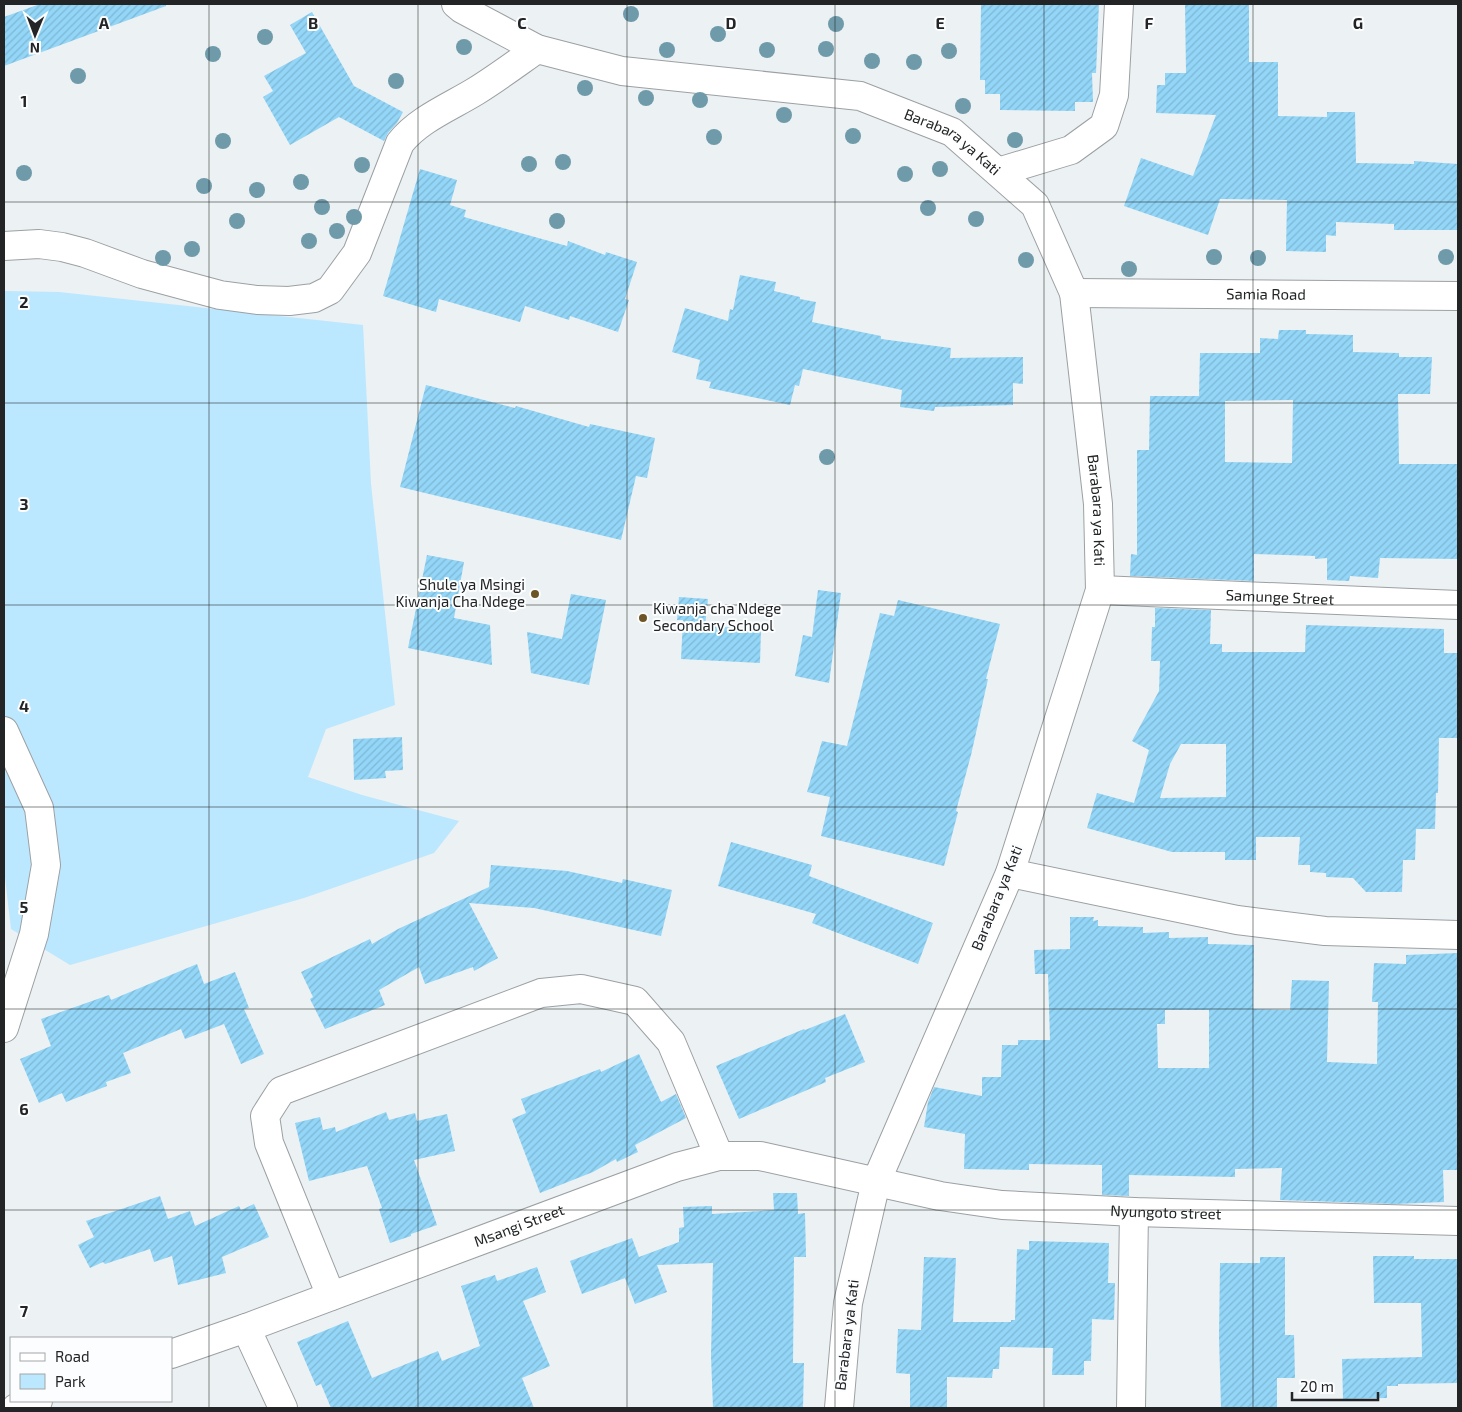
<svg xmlns="http://www.w3.org/2000/svg" width="1462" height="1412" font-family="'Exo 2',sans-serif">
  <defs>
    <pattern id="building-hatch" width="6" height="6" patternUnits="userSpaceOnUse" patternTransform="scale(1.25)"><rect width="6" height="6" fill="#93d6f8"/><path d="M-1 1l2-2M0 6l6-6M5 7l2-2" fill="none" stroke="#7eb8d4"/></pattern>
  </defs>
  <rect width="100%" height="100%" fill="#ecf1f3"/>
  <!-- green -->
  <path fill="#bbe7ff" d="M4,291L59,292L363,325L371,484L395,705L326,729L308,777L362,795L459,821L434,853L304,898L70,965L11,929L4,869Z"/>
  <!-- building -->
  <path fill="url(#building-hatch)" fill-rule="evenodd" d="M40,4H166V6L4,66V17Z
    M981,4H1099L1096,73H1092L1093,102H1075V111L1000,110V94H985V80H980Z
    M1185,4H1249V62H1278V116L1327,117V112H1355L1356,163L1414,164V161L1458,164V230H1394V224L1336,222V236L1326,235V252L1286,251L1287,200L1220,199L1208,235L1124,206L1141,158L1193,176L1216,115L1156,113L1157,85H1165V73H1186Z
    M312,12L354,86L403,112L397,123L388,133L384,141L339,117L290,145L263,97L273,91L264,76L306,53L290,25Z
    M420,169L457,180L450,205L466,210L464,217L567,246L568,241L605,255L606,252L637,262L625,299L629,300L618,332L570,316L569,320L525,306L520,322L439,299L436,312L383,296Z
    M740,275L776,282L774,291L800,297V299L816,302L812,322L881,336V339L951,348L950,358L1023,357V384L1013,383V405L935,407L934,411L900,407L902,390L803,369L799,386L795,385L790,405L709,388L711,382L696,379L700,360L672,352L685,308L728,321L730,309L733,310Z
    M1279,330H1306V334L1353,335V352L1399,353V357H1432L1430,394H1398L1399,464H1458V559L1380,558L1378,578L1350,576L1349,581L1327,580V558L1315,559V556L1254,554V581L1130,576L1131,554L1137,555V450H1149L1150,396H1199L1200,353H1260V338L1278,339ZM1293,400L1292,463L1225,462V401Z
    M426,385L515,408L516,406L589,427L590,424L655,438L647,478L636,476L621,540L400,487Z
    M427,555L464,562L454,618L490,625L492,665L408,648Z
    M818,590L841,593L829,683L795,676L803,635L812,637Z
    M571,594L606,600L589,685L531,673L527,632L562,639Z
    M679,597L708,599L705,626L761,629L760,663L681,659L683,620H677Z
    M898,600L1000,624L986,679H988L971,755L956,811L958,812L944,866L821,836L830,797L807,792L822,741L847,746L880,613L894,616Z
    M1155,608L1211,610L1210,644H1222V652H1305L1306,625L1444,629V653H1458V738H1439L1438,793H1436L1435,829H1416L1415,860H1403L1402,892H1366L1353,878L1326,877V873L1310,872V865H1298L1300,837H1256V860H1225V852H1172L1087,828L1097,793L1134,803L1149,750L1132,741L1159,691L1160,661H1151L1152,627H1155ZM1181,744H1226V797L1160,798L1170,764Z
    M402,737L403,770L385,771L386,778L354,780L353,739Z
    M731,842L812,865L809,876L933,923L918,964L812,923L816,914L718,886Z
    M491,865L567,871L622,883L623,879L672,890L661,936L534,908L469,903L498,958L474,971L473,967L425,984L419,967L379,990L385,1005L325,1029L310,999L313,997L301,972L370,939L372,944L398,929L489,887Z
    M1070,917H1094L1093,921L1098,920V926L1143,927V933L1169,932V938L1208,937V944L1254,945L1253,1009L1290,1010L1292,980L1329,981L1327,1062L1377,1064L1378,1002H1372L1374,963L1406,964V955L1458,953V1170H1443L1444,1202L1395,1204L1280,1200L1282,1168L1235,1169V1177L1129,1175V1196L1102,1195V1165L1029,1164V1170L964,1169L965,1134L924,1127L928,1102L934,1087L982,1096V1077H1001L1002,1045H1018V1040H1050L1048,974H1035L1034,950L1070,949ZM1165,1010H1209V1068H1158L1157,1024H1165Z
    M197,964L204,984L235,972L249,1008L244,1009L264,1054L241,1064L224,1024L185,1039L181,1029L123,1053L131,1073L106,1082L107,1086L66,1102L62,1093L39,1103L20,1059L51,1046L41,1019L109,995L111,1000Z
    M845,1014L865,1062L825,1078L826,1082L739,1119L716,1066L804,1029L805,1030Z
    M639,1054L661,1102L676,1094L686,1118L635,1145L638,1152L617,1162L616,1159L593,1172L540,1193L512,1119L526,1113L521,1099L600,1069L601,1072Z
    M386,1112L389,1120L415,1113L417,1121L447,1114L455,1151L414,1160L437,1225L411,1234V1236L390,1243L379,1209L382,1208L367,1166L309,1181L295,1123L320,1117L323,1130L335,1127L336,1132Z
    M773,1193H797L798,1214L805,1213L806,1257H794L793,1363H804L803,1408H713L711,1356L713,1263L657,1265L667,1292L635,1304L625,1278L582,1294L570,1261L632,1238L639,1257L679,1242V1228L684,1227L683,1207L712,1206V1214L774,1210Z
    M160,1196L168,1219L190,1211L195,1226L239,1206L241,1210L254,1204L269,1237L222,1257L226,1273L178,1285L172,1256L154,1262L150,1249L105,1264L103,1262L90,1268L78,1245L94,1237L86,1221Z
    M1029,1241L1109,1243L1108,1283H1115L1114,1320L1092,1319L1091,1361H1084V1375H1052L1053,1348L1000,1347L999,1369H993L992,1378L947,1377V1408H910V1374L896,1373L898,1329L921,1330L924,1257L956,1258L953,1322H1011V1320H1015L1017,1249L1029,1250Z
    M1373,1256H1414V1259H1458V1383L1398,1384V1386H1387V1398L1343,1399L1342,1359L1422,1357L1421,1303H1374Z
    M1260,1257H1285V1335H1294L1295,1378H1277V1408H1221L1219,1337L1220,1263H1260Z
    M537,1267L546,1292L523,1301L550,1366L522,1378L534,1408H331L321,1384L316,1386L297,1342L348,1321L372,1378L438,1351L442,1361L480,1346L461,1286L495,1275L497,1281Z"/>
  <g fill="none" stroke-linecap="round" stroke-linejoin="round">
    <!-- street casing -->
    <g stroke="#9ca0a3" stroke-width="30">
      <g id="street">
        <path id="s1" d="M456,4L462,9L537,49L622,71L860,96L952,132L1035,205L1074,293L1098,504L1100,590L1010,873L876,1182L848,1303L839,1408"/>
        <path d="M998,172L1071,150L1104,126L1114,95L1119,4"/>
        <path d="M4,246L39,244L62,247L85,253L142,274L220,295L257,300L289,301L314,298L330,290L357,253L400,143C419,119 450,107 476,91C497,78 517,63 537,49"/>
        <path id="s2" d="M1074,293L1458,296"/>
        <path id="s3" d="M1100,590L1458,605"/>
        <path d="M4,731L39,808L46,865L34,934L4,1028"/>
        <path d="M1010,873L1237,920L1325,931L1458,935"/>
        <path d="M331,1296L269,1143L265,1116L281,1091L541,993L581,989L635,1001L671,1042L719,1156"/>
        <path d="M246,1328L283,1408"/>
        <path id="s4" d="M171,1354L246,1328L677,1167L719,1156H760L940,1196L1002,1205L1134,1212L1458,1221"/>
        <path d="M16,1408L38,1401"/>
        <path d="M1131,1408L1134,1212"/>
      </g>
    </g>
    <!-- street -->
    <use href="#street" stroke="#fff" stroke-width="28"/>
  </g>
  <!-- trees -->
  <g fill="#6e9aaa">
    <circle cx="631" cy="14" r="8"/>
    <circle cx="836" cy="24" r="8"/>
    <circle cx="718" cy="34" r="8"/>
    <circle cx="265" cy="37" r="8"/>
    <circle cx="464" cy="47" r="8"/>
    <circle cx="826" cy="49" r="8"/>
    <circle cx="667" cy="50" r="8"/>
    <circle cx="767" cy="50" r="8"/>
    <circle cx="949" cy="51" r="8"/>
    <circle cx="213" cy="54" r="8"/>
    <circle cx="872" cy="61" r="8"/>
    <circle cx="914" cy="62" r="8"/>
    <circle cx="78" cy="76" r="8"/>
    <circle cx="396" cy="81" r="8"/>
    <circle cx="585" cy="88" r="8"/>
    <circle cx="646" cy="98" r="8"/>
    <circle cx="700" cy="100" r="8"/>
    <circle cx="963" cy="106" r="8"/>
    <circle cx="784" cy="115" r="8"/>
    <circle cx="853" cy="136" r="8"/>
    <circle cx="714" cy="137" r="8"/>
    <circle cx="1015" cy="140" r="8"/>
    <circle cx="223" cy="141" r="8"/>
    <circle cx="563" cy="162" r="8"/>
    <circle cx="529" cy="164" r="8"/>
    <circle cx="362" cy="165" r="8"/>
    <circle cx="940" cy="169" r="8"/>
    <circle cx="24" cy="173" r="8"/>
    <circle cx="905" cy="174" r="8"/>
    <circle cx="301" cy="182" r="8"/>
    <circle cx="204" cy="186" r="8"/>
    <circle cx="257" cy="190" r="8"/>
    <circle cx="322" cy="207" r="8"/>
    <circle cx="928" cy="208" r="8"/>
    <circle cx="354" cy="217" r="8"/>
    <circle cx="976" cy="219" r="8"/>
    <circle cx="237" cy="221" r="8"/>
    <circle cx="557" cy="221" r="8"/>
    <circle cx="337" cy="231" r="8"/>
    <circle cx="309" cy="241" r="8"/>
    <circle cx="192" cy="249" r="8"/>
    <circle cx="1214" cy="257" r="8"/>
    <circle cx="1446" cy="257" r="8"/>
    <circle cx="163" cy="258" r="8"/>
    <circle cx="1258" cy="258" r="8"/>
    <circle cx="1026" cy="260" r="8"/>
    <circle cx="1129" cy="269" r="8"/>
    <circle cx="827" cy="457" r="8"/>
  </g>
  <!-- grid -->
  <path fill="none" stroke="#222425" stroke-width="1" stroke-opacity="0.55" d="M209,4V1408M418,4V1408M627,4V1408M835,4V1408M1044,4V1408M1253,4V1408M4,202H1458M4,403H1458M4,605H1458M4,807H1458M4,1009H1458M4,1210H1458"/>
  <!-- markers -->
  <g fill="#6e5526" stroke="#fbfdfe" stroke-width="2">
    <circle cx="535" cy="594" r="5"/>
    <circle cx="643" cy="618" r="5"/>
  </g>
  <g text-anchor="middle" stroke-width="4" stroke-linejoin="round" paint-order="stroke">
    <!-- street labels -->
    <g font-size="15" fill="#222425" stroke="#fbfdfe">
      <text dy="5" stroke="none"><textPath href="#s1" startOffset="524">Barabara ya Kati</textPath></text>
      <text dy="5" stroke="none"><textPath href="#s2" startOffset="192">Samia Road</textPath></text>
      <text dy="5" stroke="none"><textPath href="#s1" startOffset="944">Barabara ya Kati</textPath></text>
      <text dy="5" stroke="none"><textPath href="#s3" startOffset="180">Samunge Street</textPath></text>
      <text transform="translate(997 898) rotate(-68)" y="5">Barabara ya Kati</text>
      <text dy="5" stroke="none"><textPath href="#s4" startOffset="1035">Nyungoto street</textPath></text>
      <text dy="5" stroke="none"><textPath href="#s4" startOffset="371">Msangi Street</textPath></text>
      <text transform="translate(847 1335) rotate(-83)" y="5">Barabara ya Kati</text>
    </g>
    <!-- poi labels -->
    <g font-size="15" fill="#222425" stroke="#fbfdfe" text-anchor="end">
      <text x="525" y="590">Shule ya Msingi<tspan x="525" dy="17">Kiwanja Cha Ndege</tspan></text>
      <text x="653" y="614" text-anchor="start">Kiwanja cha Ndege<tspan x="653" dy="17">Secondary School</tspan></text>
    </g>
  </g>
  <g font-size="16" text-anchor="middle" font-weight="bold" fill="#222425" stroke="#fbfdfe" stroke-width="4" stroke-linejoin="round" paint-order="stroke">
    <text x="104" y="29">A</text>
    <text x="313" y="29">B</text>
    <text x="522" y="29">C</text>
    <text x="731" y="29">D</text>
    <text x="940" y="29">E</text>
    <text x="1149" y="29">F</text>
    <text x="1358" y="29">G</text>
    <text x="24" y="107">1</text>
    <text x="24" y="308">2</text>
    <text x="24" y="510">3</text>
    <text x="24" y="712">4</text>
    <text x="24" y="913">5</text>
    <text x="24" y="1115">6</text>
    <text x="24" y="1317">7</text>
  </g>
  <!-- border -->
  <rect width="1462" height="1412" fill="none" stroke="#222425" stroke-width="10"/>
  <!-- legend -->
  <rect x="10" y="1337" width="162" height="65" fill="#fbfdfe" stroke="#a4a6a7"/>
  <rect x="20" y="1353" width="25" height="8" fill="#ffffff" stroke="#a4a6a7"/>
  <text x="55" y="1362" font-size="15" fill="#222425">Road</text>
  <rect x="20" y="1374" width="25" height="15" fill="#bbe7ff" stroke="#a4a6a7"/>
  <text x="55" y="1387" font-size="15" fill="#222425">Park</text>
  <!-- north arrow -->
  <g transform="translate(35 35) rotate(181)" stroke="#fbfdfe" stroke-width="4" paint-order="stroke">
  <path d="M0-4L9 19L0 12L-9 19Z" fill="#222425"/>
  <text y="-8" font-size="14" font-weight="bold" text-anchor="middle" fill="#222425">N</text>
  </g>
  <!-- scale -->
  <path d="M1292 1392v8h86v-8" fill="none" stroke="#222425" stroke-width="2.5"/>
  <text x="1300" y="1392" font-size="15" fill="#222425" stroke="#fbfdfe" stroke-width="4" paint-order="stroke">20 m</text>
</svg>
